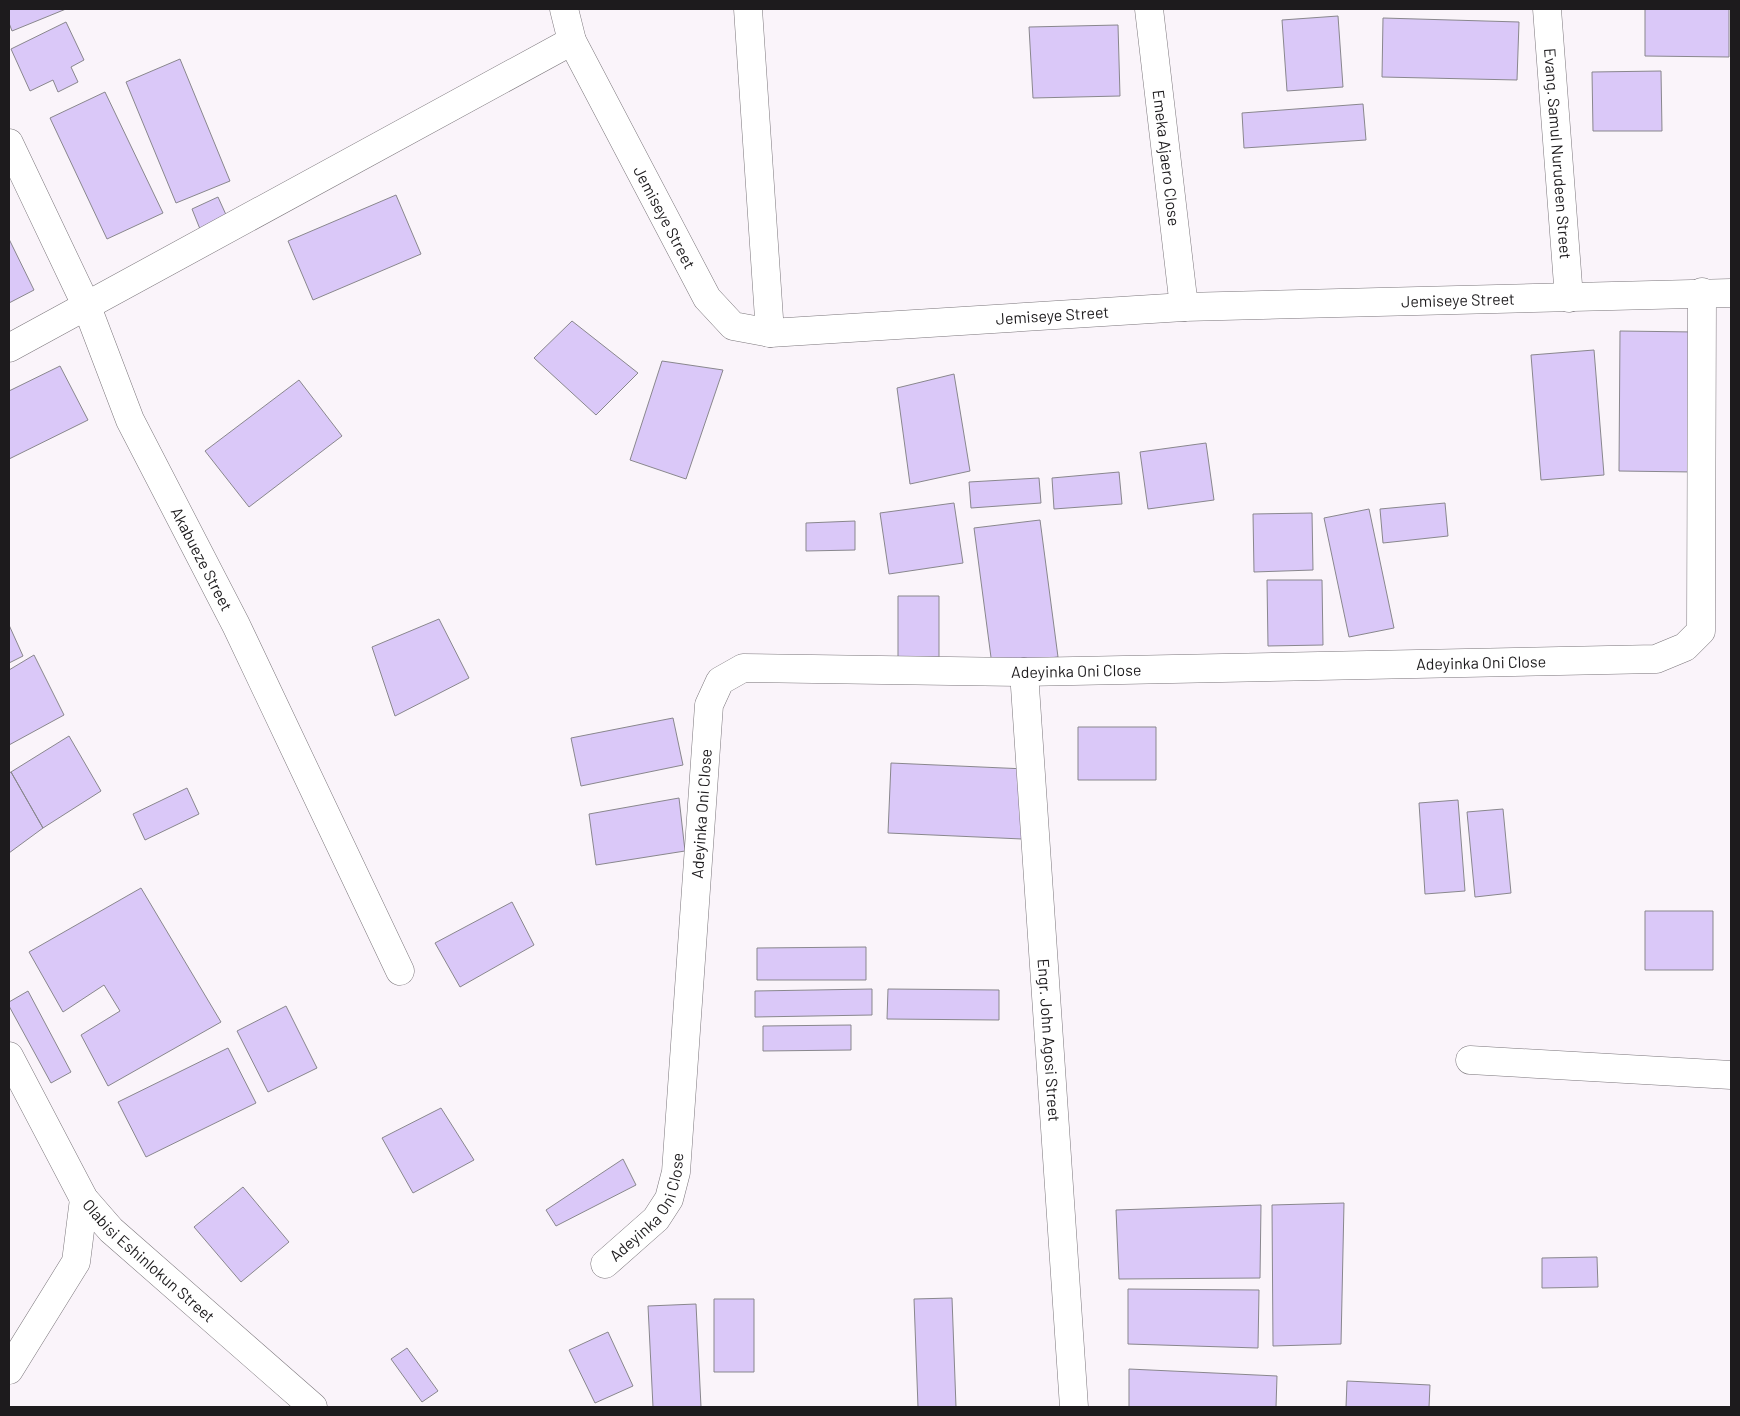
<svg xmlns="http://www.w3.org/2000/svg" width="1740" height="1416" font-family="Barlow,sans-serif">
  <rect width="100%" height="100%" fill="#faf4fa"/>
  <!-- building -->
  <path fill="#dac8f8" stroke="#89878d" d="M9,9H66L12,31L9,23Z
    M1645,9H1729V57L1645,56Z
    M1338,16L1343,87L1287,91L1282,20Z
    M1383,18L1519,22L1517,80L1382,77Z
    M66,22L84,60L71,67L78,82L58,92L53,80L30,91L11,49Z
    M1118,25L1120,96L1033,98L1029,27Z
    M180,59L230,181L176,203L126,82Z
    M1661,71L1662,131H1593L1592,72Z
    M105,92L163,213L107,239L50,118Z
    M1363,104L1366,140L1244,148L1242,113Z
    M396,195L421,254L313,300L288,241Z
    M218,197L227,217L200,229L192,209Z
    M9,239L34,290L9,303Z
    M572,321L638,373L596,415L534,358Z
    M1620,331L1694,332L1693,472L1619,471Z
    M1594,350L1604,475L1541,480L1531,355Z
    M662,361L723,370L686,479L630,460Z
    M60,366L88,420L9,459V391Z
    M954,374L970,471L910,484L897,388Z
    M299,380L342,436L249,507L205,451Z
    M1206,443L1214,500L1148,509L1140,452Z
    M1119,472L1122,504L1054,509L1052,478Z
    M1039,478L1041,503L971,508L969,482Z
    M954,503L963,563L889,574L880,513Z
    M1445,503L1448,536L1383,543L1380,509Z
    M1369,509L1394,628L1349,637L1324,518Z
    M1312,513L1313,570L1254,572L1253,514Z
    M1040,520L1058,657L992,665L974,528Z
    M855,521V550L806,551V523Z
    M1267,580H1322L1323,645L1268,646Z
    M898,596H939V657H898Z
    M439,619L469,678L395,716L372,647Z
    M9,625L23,656L9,663Z
    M34,655L64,715L9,745V670Z
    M673,718L683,765L581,786L571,738Z
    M1078,727H1156V780H1078Z
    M69,736L101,791L43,828L11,772Z
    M891,763L1026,769L1022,839L888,833Z
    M11,772L43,828L9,853V773Z
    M187,788L199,814L145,840L133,814Z
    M679,798L685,851L596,865L589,814Z
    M1458,800L1465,891L1425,894L1419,803Z
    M1503,809L1511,893L1475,897L1467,812Z
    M141,888L221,1022L108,1086L81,1035L120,1011L104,985L63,1012L29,952Z
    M512,902L534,945L460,987L435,943Z
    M1645,911H1713V970H1645Z
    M866,947V980H757V948Z
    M872,989V1015L755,1017V991Z
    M888,989L999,990V1020L887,1019Z
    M28,991L71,1072L51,1083L9,1006V1002Z
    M286,1006L317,1068L268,1092L237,1031Z
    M851,1025V1050L763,1051V1026Z
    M228,1048L256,1103L146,1157L118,1102Z
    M441,1108L474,1160L413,1193L382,1138Z
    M623,1159L636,1185L556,1226L546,1210Z
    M243,1187L289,1242L241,1282L194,1227Z
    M1344,1203L1341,1344L1273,1346L1272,1205Z
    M1261,1205L1260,1278L1119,1279L1116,1210Z
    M1597,1257L1598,1287L1542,1288V1258Z
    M1128,1289L1259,1290L1258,1348L1128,1344Z
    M952,1298L956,1407H918L914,1299Z
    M714,1299H754V1372H714Z
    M696,1304L701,1407H653L648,1306Z
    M608,1332L633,1386L595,1403L569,1350Z
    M407,1348L438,1391L422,1402L391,1359Z
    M1129,1369L1277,1376L1276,1407H1129Z
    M1347,1381L1430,1385L1429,1407H1346Z"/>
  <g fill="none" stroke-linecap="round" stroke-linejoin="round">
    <!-- minor casing -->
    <g stroke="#7b767b" stroke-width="29">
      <g id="minor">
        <path id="s1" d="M564,9L572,41L707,298L733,326L770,333L1184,307L1731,293"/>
        <path d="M748,9L770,333"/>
        <path id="s2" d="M1149,9L1184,307"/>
        <path id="s3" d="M1547,9L1569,298"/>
        <path id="s4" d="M9,143L87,307L130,420L236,625L400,971"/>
        <path d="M9,348L572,41"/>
        <path id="s5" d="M1024,672L1074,1407"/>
        <path id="s6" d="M9,1056L84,1199L111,1230L313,1407"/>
        <path d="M1470,1060L1731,1075"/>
        <path id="s7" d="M605,1264L656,1219L669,1199L676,1172L709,705L720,681L743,668L1024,672L1656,659L1685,647L1701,631L1702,292"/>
        <path d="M9,1370L76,1262L84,1199"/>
      </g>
    </g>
    <!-- minor -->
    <use href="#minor" stroke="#fff" stroke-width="28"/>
  </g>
  <g text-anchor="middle" stroke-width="5" stroke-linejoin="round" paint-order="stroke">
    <!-- street labels -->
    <g font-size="16" fill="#1d1b1d" stroke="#fff">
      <text dy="6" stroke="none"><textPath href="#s3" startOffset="145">Evang. Samul Nurudeen Street</textPath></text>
      <text dy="6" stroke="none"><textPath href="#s2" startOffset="150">Emeka Ajaero Close</textPath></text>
      <text dy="6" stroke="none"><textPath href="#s1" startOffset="232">Jemiseye Street</textPath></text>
      <text dy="6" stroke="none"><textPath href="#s1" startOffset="1088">Jemiseye Street</textPath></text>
      <text dy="6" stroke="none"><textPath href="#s1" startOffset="682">Jemiseye Street</textPath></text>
      <text dy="6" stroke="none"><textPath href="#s4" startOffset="459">Akabueze Street</textPath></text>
      <text dy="6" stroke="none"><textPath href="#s7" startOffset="1379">Adeyinka Oni Close</textPath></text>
      <text dy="6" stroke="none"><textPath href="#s7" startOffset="974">Adeyinka Oni Close</textPath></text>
      <text dy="6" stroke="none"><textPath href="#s7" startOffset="479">Adeyinka Oni Close</textPath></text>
      <text dy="6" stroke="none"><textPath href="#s5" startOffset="369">Engr. John Agosi Street</textPath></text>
      <text dy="6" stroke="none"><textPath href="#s7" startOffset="74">Adeyinka Oni Close</textPath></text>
      <text dy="6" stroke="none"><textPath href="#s6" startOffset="251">Olabisi Eshinlokun Street</textPath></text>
    </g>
  </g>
  <!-- border -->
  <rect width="1740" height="1416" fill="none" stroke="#1d1b1d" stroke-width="20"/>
</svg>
